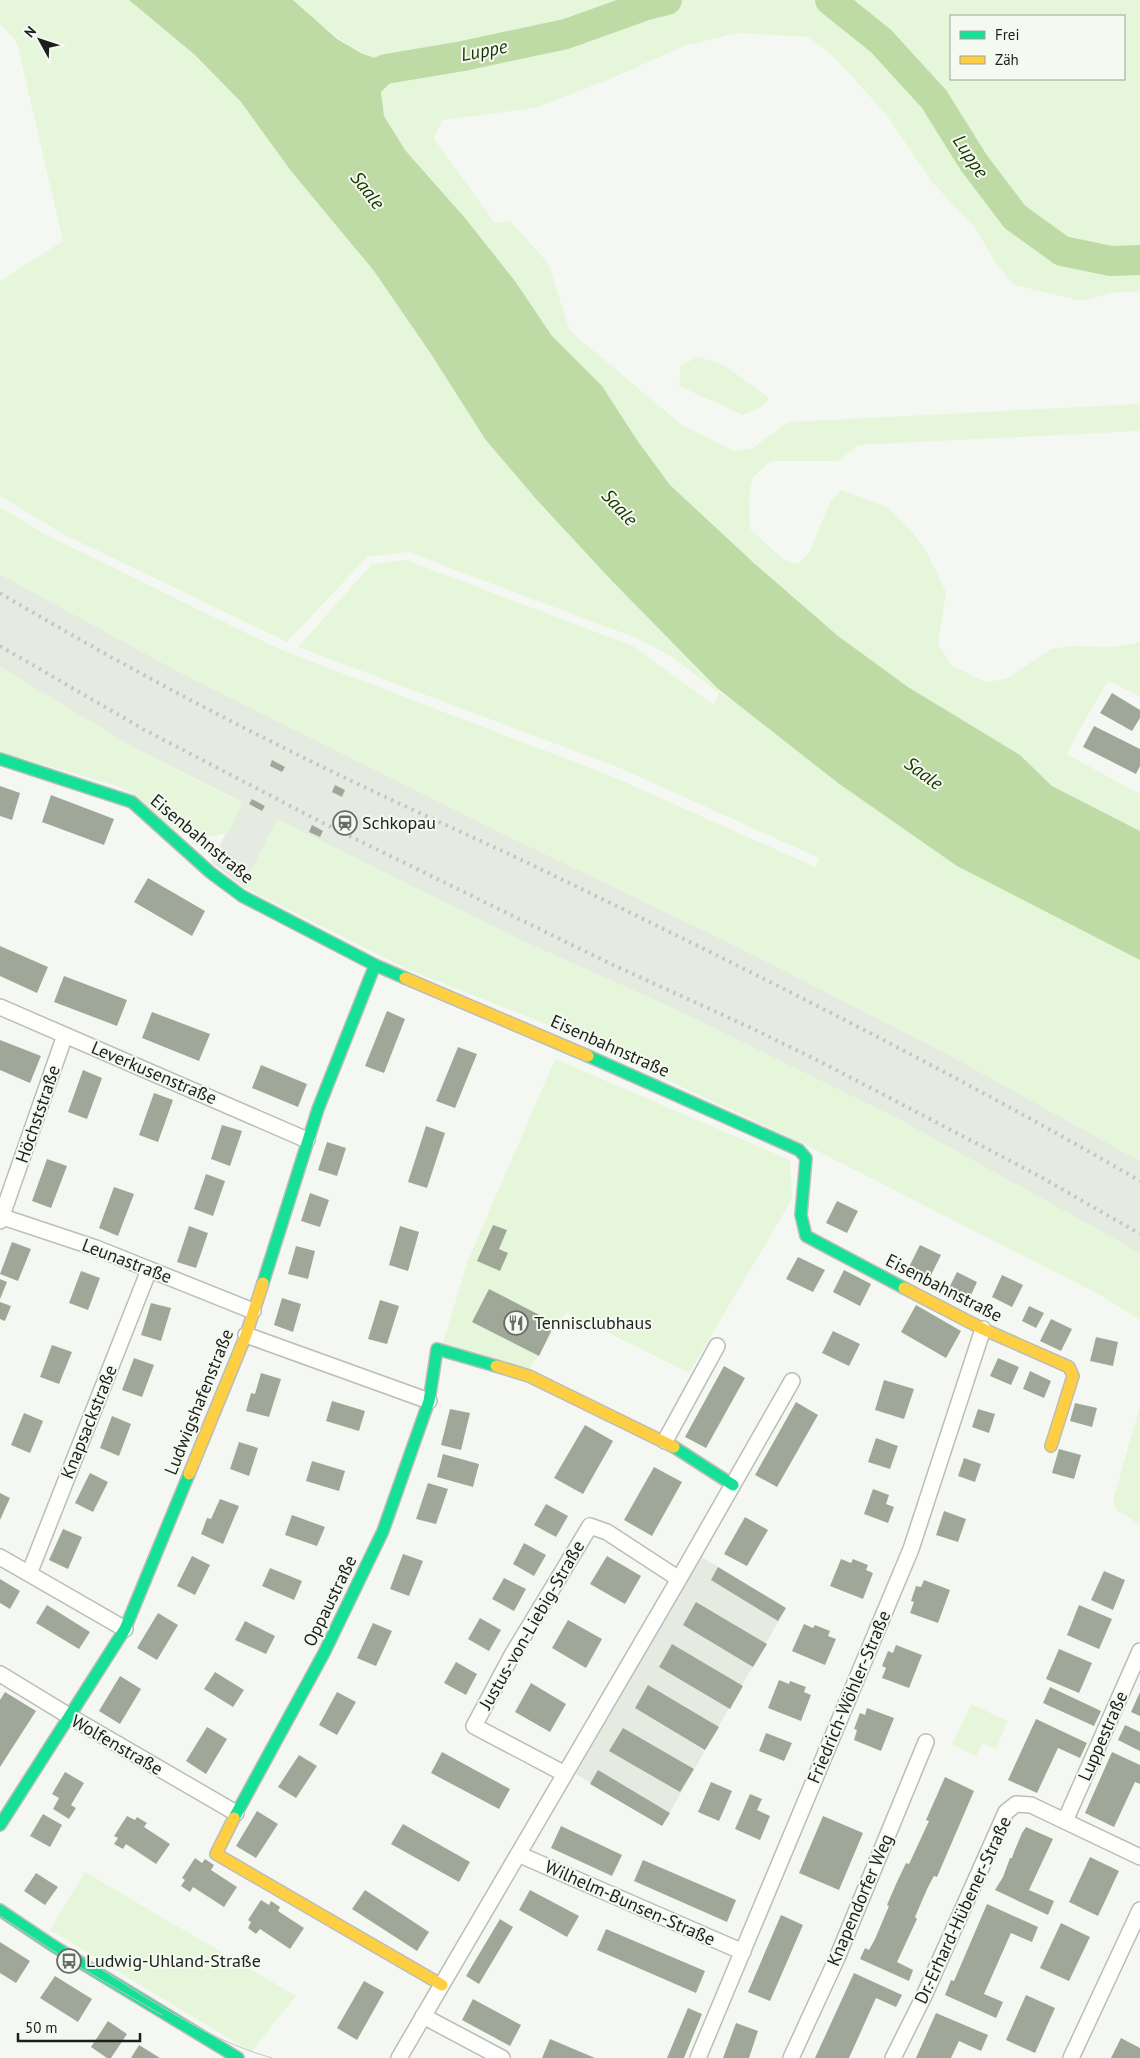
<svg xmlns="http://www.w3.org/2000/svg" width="1140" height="2058" font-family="'PT Sans',sans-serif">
  <rect width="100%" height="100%" fill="#f5f8f2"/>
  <!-- built -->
  <path fill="#e5ebe1" d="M0,574L183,674L508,836L734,945L955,1058L1140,1161V1254L898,1119L681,1012L525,942L277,820L243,887L211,862L242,802L134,748L0,667Z
    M700,1556L786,1608L662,1826L576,1774Z"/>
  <!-- green -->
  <path fill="#e6f6da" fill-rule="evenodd" d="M0,0H129L195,55L241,102L291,171L374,271L431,354L485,439L536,499L612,581L717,688L720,693L1140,956V1161L955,1058L734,945L508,836L183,674L0,574V507L45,534L279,649L611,776L815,867L819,858L620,768L298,647L372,564L406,560L633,646L714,705L719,693L672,657L636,638L408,552L367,557L287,642L61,533L0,496V281L63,241L17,43L0,23Z
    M293,0H1140V291L1111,293L1082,301L1014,285L997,265L975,228L932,182L886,114L835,58L808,37L738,33L684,46L608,80L535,108L442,120L434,139L495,223L510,221L548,263L570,331L682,425L735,451L753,448L788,422L1140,404V431L858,445L838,461H771L753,477L749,495L750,529L783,559L798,564L809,553L830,502L841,490L887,507L912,532L926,551L946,592L938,644L951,665L986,682L1006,679L1051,649L1072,646L1113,647L1140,642V697L1108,680L1066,754L1140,794V831L1052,786L1020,755L908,687L838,636L755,564L670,485L637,440L602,386L552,336L515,281L465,218L405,150L384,116L377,59C344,47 319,23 293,0ZM951,16H1124V79H951Z
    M698,357L724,365L769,398L762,407L743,415L679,386L681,365Z
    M0,667L134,748L242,803L229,833L209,836L176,831L130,792L114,785L0,752Z
    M277,819L525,942L681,1012L898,1119L1112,1237L1140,1254V1320L1104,1297L800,1142L546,1024L407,969L243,887Z
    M555,1059L790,1160L792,1199L689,1373L566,1312L529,1370L442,1346L467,1263Z
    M1140,1406V1525L1116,1509L1113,1500Z
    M971,1704L1008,1721L996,1749L982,1743L976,1756L952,1745Z
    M85,1872L296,1996L251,2052L50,1930Z"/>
  <!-- water -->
  <path fill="#bedba6" d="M129,0H293L337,39L361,53L377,59L393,80L381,92L384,116L405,150L465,218L515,281L552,336L602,386L637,440L670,485L755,564L838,636L908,687L1020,755L1052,786L1140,831V960L957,866L838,783L717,688L612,581L536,499L485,439L431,354L374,271L291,171L241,102L195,55Z"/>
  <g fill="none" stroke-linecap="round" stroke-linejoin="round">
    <!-- river -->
    <path stroke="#bedba6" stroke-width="30" d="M830,0L881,41L934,99L974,163L1015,217L1062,251L1111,261L1140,260
      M348,85L386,69L463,56L566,34L647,5L667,0"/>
  </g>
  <!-- building -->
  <path fill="#9fa898" d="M1112,693L1140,710V718L1132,731L1100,713Z
    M1094,726L1140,749V766L1136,774L1083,747Z
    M272,760L285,767L282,772L270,766Z
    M335,785L345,790L342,797L332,792Z
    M0,786L20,793L12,820L0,816Z
    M51,795L114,819L104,845L42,822Z
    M252,799L265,806L262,811L249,804Z
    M312,825L323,831L320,837L309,832Z
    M148,878L205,911L192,936L134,902Z
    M0,946L48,967L37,993L0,976Z
    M64,976L127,1000L117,1026L54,1002Z
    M387,1011L405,1019L384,1073L365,1066Z
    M152,1012L210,1034L199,1061L142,1038Z
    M0,1040L41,1056L30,1083L0,1070Z
    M458,1047L477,1054L455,1108L436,1101Z
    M261,1065L307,1084L298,1107L252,1088Z
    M83,1070L102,1078L87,1119L68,1112Z
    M154,1093L173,1100L158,1142L139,1135Z
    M222,1125L242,1131L230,1166L211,1159Z
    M426,1126L445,1133L427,1188L408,1182Z
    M327,1142L346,1148L337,1176L318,1170Z
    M47,1159L67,1166L51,1208L32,1201Z
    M206,1174L225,1181L213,1216L194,1209Z
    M114,1187L134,1194L118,1236L99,1228Z
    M310,1193L329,1200L320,1227L301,1221Z
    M837,1201L858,1211L847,1233L826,1223Z
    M493,1225L507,1230L499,1249L508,1253L500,1271L477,1261Z
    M189,1226L208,1233L196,1268L177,1262Z
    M400,1226L419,1232L408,1271L389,1265Z
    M12,1242L31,1249L18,1281L0,1274Z
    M920,1245L941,1255L930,1277L909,1267Z
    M296,1246L315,1251L308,1279L288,1274Z
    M798,1257L825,1270L813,1292L786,1279Z
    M844,1270L871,1284L860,1306L833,1292Z
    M81,1271L100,1278L88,1310L69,1303Z
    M957,1272L977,1282L967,1304L946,1294Z
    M1002,1275L1023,1285L1012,1307L992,1297Z
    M0,1279L7,1282L0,1299Z
    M489,1289L555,1323L539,1356L472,1322Z
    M282,1298L301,1304L293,1332L274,1325Z
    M380,1300L399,1306L387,1344L368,1339Z
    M0,1302L11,1306L5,1321L0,1319Z
    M151,1303L171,1308L161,1341L141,1335Z
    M916,1305L961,1331L946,1358L901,1332Z
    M1029,1306L1044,1313L1036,1328L1022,1321Z
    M1051,1319L1072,1329L1061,1351L1040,1341Z
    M833,1331L860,1344L849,1366L822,1353Z
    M1096,1337L1118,1342L1113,1366L1090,1361Z
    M52,1345L72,1352L59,1384L40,1377Z
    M134,1358L154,1365L142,1397L122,1390Z
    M998,1358L1019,1367L1011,1385L990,1376Z
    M724,1366L745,1378L706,1448L685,1437Z
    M1030,1371L1051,1381L1044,1398L1023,1389Z
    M261,1373L281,1379L269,1417L246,1411L251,1393L255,1394Z
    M884,1380L914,1389L904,1419L875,1410Z
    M332,1401L365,1411L359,1431L326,1421Z
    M796,1402L818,1415L777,1487L755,1475Z
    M1075,1403L1097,1408L1092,1427L1070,1421Z
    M450,1409L470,1413L461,1450L441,1445Z
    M978,1409L995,1414L989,1433L972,1427Z
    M24,1413L43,1421L30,1453L11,1445Z
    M112,1416L131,1424L119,1456L100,1448Z
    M585,1425L613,1441L583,1494L554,1478Z
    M876,1438L898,1446L890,1469L868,1462Z
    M239,1442L258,1448L249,1476L230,1469Z
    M1059,1449L1081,1455L1074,1479L1052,1473Z
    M443,1454L479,1464L473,1487L437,1477Z
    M964,1458L981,1464L975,1482L958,1476Z
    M312,1461L345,1471L339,1491L306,1481Z
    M654,1467L682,1482L652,1536L624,1520Z
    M90,1473L108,1482L93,1512L75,1503Z
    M428,1483L448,1489L436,1524L416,1519Z
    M873,1489L889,1495L886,1504L894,1507L888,1523L864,1514Z
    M0,1493L10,1498L0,1520Z
    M220,1499L239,1506L223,1544L201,1534L207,1518L211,1519Z
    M546,1504L568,1516L556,1537L534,1525Z
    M944,1511L966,1519L958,1542L936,1535Z
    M292,1515L325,1527L317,1546L285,1535Z
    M745,1517L768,1530L747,1566L724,1554Z
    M63,1529L82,1537L68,1569L49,1560Z
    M524,1543L546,1555L534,1576L513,1564Z
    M403,1554L423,1561L409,1596L390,1589Z
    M192,1556L210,1565L195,1595L177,1586Z
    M607,1556L641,1576L625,1604L590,1584Z
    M841,1559L851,1563L853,1559L868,1565L866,1570L873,1573L863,1599L830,1586Z
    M718,1567L786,1608L778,1621L711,1580Z
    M270,1568L302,1581L294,1600L262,1586Z
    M1104,1571L1125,1580L1113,1610L1091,1600Z
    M504,1578L526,1589L514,1611L492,1599Z
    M0,1579L20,1591L10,1609L0,1603Z
    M924,1580L950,1590L938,1623L910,1613L914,1602L911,1601L916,1586L921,1587Z
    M696,1602L767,1644L753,1667L683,1625Z
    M47,1605L90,1632L79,1649L36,1623Z
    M1079,1605L1112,1619L1099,1649L1067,1635Z
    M158,1613L178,1625L157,1660L137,1648Z
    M480,1618L501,1630L489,1651L468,1639Z
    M568,1620L602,1639L586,1668L552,1648Z
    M245,1621L275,1636L266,1654L235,1640Z
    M373,1623L392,1631L376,1666L357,1658Z
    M804,1624L813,1628L815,1625L830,1631L828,1636L836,1639L825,1665L792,1651Z
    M672,1644L743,1686L730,1709L659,1667Z
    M896,1645L922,1655L909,1688L882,1678L886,1668L882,1666L888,1651L893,1653Z
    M1059,1649L1092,1663L1079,1693L1046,1679Z
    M456,1662L477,1674L466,1695L444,1683Z
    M215,1672L244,1690L233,1707L204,1689Z
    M120,1676L141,1689L120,1724L99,1711Z
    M779,1680L789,1684L790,1681L806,1687L804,1692L811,1695L801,1721L768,1708Z
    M531,1683L566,1704L550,1732L515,1712Z
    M648,1685L719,1727L705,1750L635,1708Z
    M1050,1687L1101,1711L1094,1726L1043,1703Z
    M5,1692L36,1711L0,1767V1700Z
    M337,1692L356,1702L337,1735L319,1725Z
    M1140,1692V1716L1131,1712Z
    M867,1708L894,1718L881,1751L854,1740L857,1730L854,1729L860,1713L865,1715Z
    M1036,1719L1087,1743L1080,1758L1058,1748L1037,1793L1008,1780Z
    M1125,1725L1140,1732V1751L1118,1740Z
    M207,1727L227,1739L206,1774L186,1761Z
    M623,1728L694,1769L680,1792L609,1751Z
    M766,1733L792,1743L784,1761L759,1751Z
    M442,1752L510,1789L499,1809L431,1773Z
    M1112,1752L1140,1765V1784L1135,1782L1114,1827L1085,1813Z
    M299,1755L317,1766L296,1798L278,1787Z
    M598,1770L670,1813L662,1826L590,1784Z
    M65,1772L84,1783L71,1805L76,1808L69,1819L53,1809L59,1798L52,1794Z
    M945,1777L974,1791L937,1877L934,1876L928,1887L915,1917L917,1919L897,1962L913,1970L909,1981L860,1959L865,1948L869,1950L875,1939L889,1906L887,1905L896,1884L906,1863L909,1864L929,1821L926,1820Z
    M711,1782L732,1791L719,1821L698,1812Z
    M750,1794L762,1799L757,1810L770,1816L760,1840L735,1829Z
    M257,1811L278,1824L256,1858L236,1846Z
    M43,1814L62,1825L50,1847L30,1836Z
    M127,1816L135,1820L137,1817L147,1823L144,1827L170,1844L156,1864L126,1844L123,1849L114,1844L118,1838L114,1836Z
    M823,1816L863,1833L839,1890L799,1873Z
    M403,1824L470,1862L459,1882L391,1844Z
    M561,1826L622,1855L612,1876L551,1848Z
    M1026,1827L1053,1839L1029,1890L1054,1901L1048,1915L995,1890L1003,1877L1010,1858H1012L1014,1852L1022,1833Z
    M1090,1857L1119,1871L1098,1916L1069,1902Z
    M195,1858L202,1863L205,1859L214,1865L211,1870L237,1887L224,1907L193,1887L190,1892L181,1886L185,1880L182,1878Z
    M643,1860L736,1900L727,1922L634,1881Z
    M36,1873L58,1887L45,1905L24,1891Z
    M365,1890L429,1932L417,1951L352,1909Z
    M530,1890L579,1916L567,1937L519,1910Z
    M261,1900L269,1905L271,1901L280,1907L278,1911L304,1928L290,1949L260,1929L256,1934L248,1928L251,1922L248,1920Z
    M987,1904L1038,1927L1032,1942L1011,1933L984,1994L1003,2002L996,2018L945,1995L951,1980L954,1981Z
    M781,1915L803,1925L770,2001L748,1992Z
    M500,1919L513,1927L479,1984L466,1976Z
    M1061,1923L1090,1937L1069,1981L1040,1968Z
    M606,1929L705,1971L696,1993L597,1950Z
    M0,1942L30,1961L16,1983L0,1973Z
    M854,1973L902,1995L896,2007L876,1998L849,2058H815Z
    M55,1976L92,1999L78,2022L40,1998Z
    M364,1981L384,1992L357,2040L337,2028Z
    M1026,1995L1055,2008L1035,2053L1006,2040Z
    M473,1999L521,2025L510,2046L462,2020Z
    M688,2008L702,2014L684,2058H667Z
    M936,2013L988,2035L981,2051L959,2041L951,2058H916Z
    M108,2021L127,2034L111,2058H107L91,2047Z
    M736,2023L758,2031L749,2058H723Z
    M1121,2038L1140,2048V2058H1111Z
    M550,2039L595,2058H542Z
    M139,2045L160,2058H131Z"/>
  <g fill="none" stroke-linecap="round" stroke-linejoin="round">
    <!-- street casing -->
    <g stroke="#babdb8" stroke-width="18">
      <path id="street" d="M0,1007L307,1140
        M0,1216L96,1248L253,1311
        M0,1221L65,1035
        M246,1335L429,1401
        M665,1441L717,1346
        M0,1557L125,1629
        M29,1574L149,1270
        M0,1674L69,1716L236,1813
        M565,1774L474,1726L512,1655L590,1526L607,1532L679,1579
        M1065,1821L1140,1651
        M518,1854L743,1952
        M423,2016L502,2058
        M399,2058L679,1579L792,1381
        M698,2058L911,1549L983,1329
        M791,2058L837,1958L926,1742
        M893,2058L923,1998L1006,1812L1016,1804L1031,1805L1140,1857
        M1071,2058L1140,1910"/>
    </g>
    <!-- fast casing -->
    <g stroke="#babdb8" stroke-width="14">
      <path id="fast" d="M0,759L132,802L211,873L242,896L375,965L405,978
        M588,1056L799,1150L806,1158L801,1215L806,1236L904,1288
        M263,1283L318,1109L375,965
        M674,1447L733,1485
        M234,1818L324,1653L383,1531L429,1401L437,1349L496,1366
        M0,1825L125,1629L189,1474
        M0,1910L52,1945L238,2058"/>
    </g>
    <!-- slow casing -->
    <g stroke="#babdb8" stroke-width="14">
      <path id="slow" d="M405,978L588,1056
        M904,1288L983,1329L1069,1367L1073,1376L1051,1446
        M496,1366L529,1376L674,1447
        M189,1474L246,1335L263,1283
        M234,1818L216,1854L442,1985"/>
    </g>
    <!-- street -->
    <use href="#street" stroke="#fefefd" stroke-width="15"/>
    <!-- fast -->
    <use href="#fast" stroke="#16e098" stroke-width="11"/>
    <!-- slow -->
    <use href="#slow" stroke="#ffcf43" stroke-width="11"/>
    <!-- tram -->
    <path stroke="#c5c6c5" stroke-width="1" d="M0,1903C47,1934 94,1965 142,1995C183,2020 225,2045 272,2058
      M0,1916L69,1961L162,2015"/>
    <!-- rail -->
    <path stroke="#c5c6c5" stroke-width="4" stroke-dasharray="2.5 5" stroke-linecap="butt" d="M0,593C109,658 221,718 335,773C399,804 464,833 528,863C735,963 941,1065 1140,1181
      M0,646L143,729L321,822L611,964L747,1026L819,1061L1041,1177L1140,1234"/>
  </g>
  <!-- icons -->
  <defs>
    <g id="station-ring" transform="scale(1.25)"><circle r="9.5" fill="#f4faf0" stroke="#696b67" stroke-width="1.5"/><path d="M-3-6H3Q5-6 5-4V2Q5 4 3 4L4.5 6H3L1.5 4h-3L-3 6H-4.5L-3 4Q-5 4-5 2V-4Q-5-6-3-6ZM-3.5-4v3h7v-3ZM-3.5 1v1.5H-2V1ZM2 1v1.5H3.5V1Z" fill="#696b67"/></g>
    <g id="restaurant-ring" transform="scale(1.25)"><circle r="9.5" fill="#f4faf0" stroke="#696b67" stroke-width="1.5"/><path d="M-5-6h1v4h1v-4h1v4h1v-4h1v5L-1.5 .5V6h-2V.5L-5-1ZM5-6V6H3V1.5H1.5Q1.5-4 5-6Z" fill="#696b67"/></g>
    <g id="bus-ring" transform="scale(1.25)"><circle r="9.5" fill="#f4faf0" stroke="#696b67" stroke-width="1.5"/><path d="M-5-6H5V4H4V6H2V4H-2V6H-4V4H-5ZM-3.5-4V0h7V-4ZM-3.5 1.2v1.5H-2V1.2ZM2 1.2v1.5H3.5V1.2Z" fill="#696b67"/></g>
  </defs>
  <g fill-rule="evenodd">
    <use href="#station-ring" x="345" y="823"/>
    <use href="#restaurant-ring" x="516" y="1323"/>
    <use href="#bus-ring" x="69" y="1961"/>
  </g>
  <g text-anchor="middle" stroke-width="4" stroke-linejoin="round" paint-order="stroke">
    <!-- poi labels -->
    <g font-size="18" fill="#1d1f1c" stroke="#f4faf0" text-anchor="start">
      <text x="362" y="829">Schkopau</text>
      <text x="534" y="1329">Tennisclubhaus</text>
      <text x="86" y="1967">Ludwig-Uhland-Straße</text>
    </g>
    <!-- street labels -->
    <g font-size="18" fill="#1d1f1c" stroke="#f4faf0">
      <text transform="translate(202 839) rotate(40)" y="6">Eisenbahnstraße</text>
      <text transform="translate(610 1046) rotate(24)" y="6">Eisenbahnstraße</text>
      <text transform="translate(154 1073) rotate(23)" y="6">Leverkusenstraße</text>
      <text transform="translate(38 1114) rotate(-71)" y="6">Höchststraße</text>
      <text transform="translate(127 1261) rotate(21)" y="6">Leunastraße</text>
      <text transform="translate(944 1288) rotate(27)" y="6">Eisenbahnstraße</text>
      <text transform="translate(199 1402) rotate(-68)" y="6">Ludwigshafenstraße</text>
      <text transform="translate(89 1422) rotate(-68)" y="6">Knapsackstraße</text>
      <text transform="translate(330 1601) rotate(-64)" y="6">Oppaustraße</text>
      <text transform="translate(532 1625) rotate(-60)" y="6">Justus-von-Liebig-Straße</text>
      <text transform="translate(849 1697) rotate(-67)" y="6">Friedrich-Wöhler-Straße</text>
      <text transform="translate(1103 1736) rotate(-66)" y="6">Luppestraße</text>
      <text transform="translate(117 1745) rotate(30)" y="6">Wolfenstraße</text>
      <text transform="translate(860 1900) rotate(-67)" y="6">Knapendorfer Weg</text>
      <text transform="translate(630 1903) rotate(24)" y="6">Wilhelm-Bunsen-Straße</text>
      <text transform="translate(963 1910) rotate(-65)" y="6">Dr.-Erhard-Hübener-Straße</text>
    </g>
    <!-- water labels -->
    <g font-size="19" font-style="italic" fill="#1b3400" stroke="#f4faf0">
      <text transform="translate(484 50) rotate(-11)" y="7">Luppe</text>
      <text transform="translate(971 156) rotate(56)" y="7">Luppe</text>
      <text transform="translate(368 190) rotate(52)" y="7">Saale</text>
      <text transform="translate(620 507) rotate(47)" y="7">Saale</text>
      <text transform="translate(924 773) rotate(36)" y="7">Saale</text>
    </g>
  </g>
  <!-- legend -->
  <rect x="950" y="15" width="175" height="65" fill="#f4faf0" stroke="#9ea29b"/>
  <rect x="960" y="31" width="25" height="8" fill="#16e098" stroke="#9ea29b"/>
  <text x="995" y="40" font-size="15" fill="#1d1f1c">Frei</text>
  <rect x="960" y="56" width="25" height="8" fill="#ffcf43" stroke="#9ea29b"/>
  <text x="995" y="65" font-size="15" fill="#1d1f1c">Zäh</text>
  <!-- north arrow -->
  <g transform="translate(40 40) rotate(310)" stroke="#f4faf0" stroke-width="4" paint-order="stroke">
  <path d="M0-4L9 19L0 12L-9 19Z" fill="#1d1f1c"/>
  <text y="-8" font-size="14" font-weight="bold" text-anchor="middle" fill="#1d1f1c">N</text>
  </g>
  <!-- scale -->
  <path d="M18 2033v8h122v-8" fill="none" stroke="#1d1f1c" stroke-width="2.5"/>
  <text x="25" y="2033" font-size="15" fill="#1d1f1c" stroke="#f4faf0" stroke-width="4" paint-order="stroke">50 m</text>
</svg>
